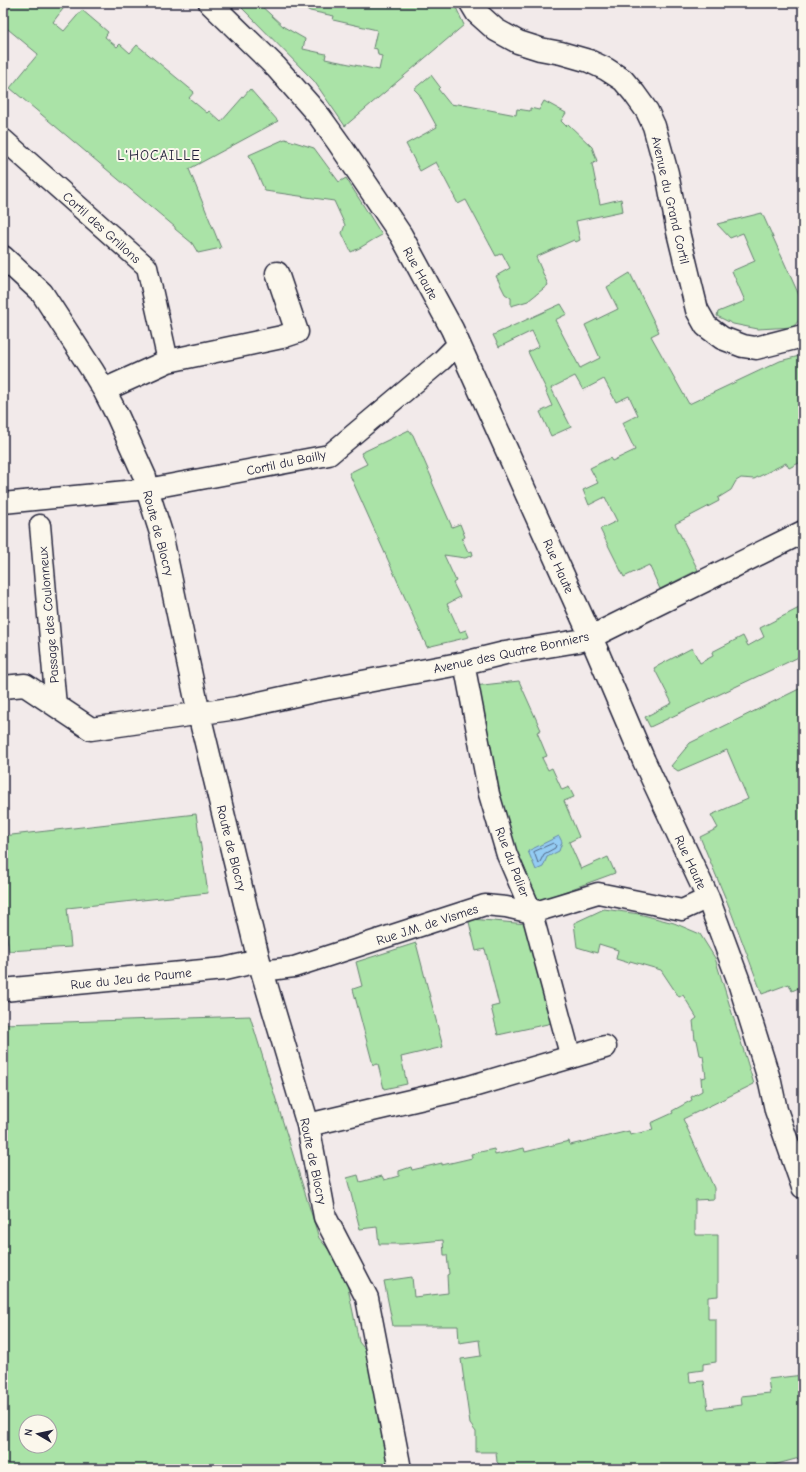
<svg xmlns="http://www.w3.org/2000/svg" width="806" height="1472" font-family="'Comic Neue',sans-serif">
  <rect width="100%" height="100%" fill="#f2eaea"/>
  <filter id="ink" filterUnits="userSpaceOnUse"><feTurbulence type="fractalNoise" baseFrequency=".025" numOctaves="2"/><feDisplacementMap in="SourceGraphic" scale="8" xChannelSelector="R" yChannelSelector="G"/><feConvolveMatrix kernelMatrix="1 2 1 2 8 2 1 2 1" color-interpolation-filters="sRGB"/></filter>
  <g filter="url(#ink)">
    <!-- green -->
    <path fill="#aae3a7" stroke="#668271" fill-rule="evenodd" d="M13,3H64L66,5L53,22L64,31L82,10L108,32L105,37L117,47L120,44L130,53L137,45L194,92L189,98L207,113L209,111L221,122L250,89L278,121L189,169L221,248L198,253L192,243L175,229V227L10,88L38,54L3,25V15Z
      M246,3H258L284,27L305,39L303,49L326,54L325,59L379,70L382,56L378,55L377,49L373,48L377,30L333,20L334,16L310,11L303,7L306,3H454L464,25L345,126L314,81L242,8Z
      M431,75L440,87L438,89L450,104L457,105L458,104L516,115L517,109L530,111V108L539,110L544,101L566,113L561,121L566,126L568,124L592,147L597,161L592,164L600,204L621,199L623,211L576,221L580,240L576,242L574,240L536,257L548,285L528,301L511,306V298L505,294L496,276L510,268L502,253L496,256L466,200L458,204L436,162L420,171L406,144L437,127L419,94L414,89Z
      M285,139L314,148L339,182L346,178L382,235C371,240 362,248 351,252L342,233L345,225L334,201L265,191L249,155Z
      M762,213L803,304L802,317L793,327L758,329L733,324L717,316L718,312L745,301L732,271L755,261L743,233L730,238L717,224Z
      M630,273L659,332L651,336L689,404L780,361L803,355V461L789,468L786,463L754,479L741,478L736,481L731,490L718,498L719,501L675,524L698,570L660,589L649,565L624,577L600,529L617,521L605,497L589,505L583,490L598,483L590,468L610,458L612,461L635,450L622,423L638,415L629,396L616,402L604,379L583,390L575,376L551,388L571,427L551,436L540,412L552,406L546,392L547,391L528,352L539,346L532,331L499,347L493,335L561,304L567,314L555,320L580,368L600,358L585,325L618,309L607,287Z
      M409,430L413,435L433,481L432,482L452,527L460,524L465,537L462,539L468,552L472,551L473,555L465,558L444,555L456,581L453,583L460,597L447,604L460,632L466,630L469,637L427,647L349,473L367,464L361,453Z
      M803,606V655L650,727L645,717L672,703L654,668L692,648L700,663L713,656L712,652L743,636L748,646L764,637L760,628Z
      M519,681L541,730L537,732L547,756L542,758L548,770L552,768L562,790L569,787L574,797L564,801L579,837L569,842L581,869L608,857L615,873L539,901L517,852L503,816L474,686Z
      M803,687V986L792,991L789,984L762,994L730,909L700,837L718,828L711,815L748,799L727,750L678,771L671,766L690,743Z
      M196,814L208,893L67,908L71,947L9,951L5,922H3V836Z
      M604,909L639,914L674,923L700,934L715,958L754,1084L683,1119L714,1188V1199L695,1200V1235H718V1296L708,1297V1319H716V1362L703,1364V1370L689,1372L690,1382L704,1381L708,1409L742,1405L741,1396L770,1393L768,1379L803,1375V1457L759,1469H504L497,1462L496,1452H476V1432L470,1424L461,1359L481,1356L479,1340L459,1343L458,1326H393L384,1281L412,1277L414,1297L448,1293L447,1275L449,1274L447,1255H444L443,1240L402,1244H379L377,1227L360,1229L347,1178L358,1175L360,1182L382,1176L384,1180L399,1176V1171L411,1167L412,1170L442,1163V1165L472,1158L471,1154L494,1149L495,1155L524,1148L525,1152L569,1141L570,1145L629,1131L630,1135L653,1130L651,1123L673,1113L672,1111L692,1100L691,1097L702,1091L701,1078L706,1077L703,1056L700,1055L697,1040H695L693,1021L697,1018L683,995L679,997L661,970L630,961L629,963L616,959L618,950L599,944L597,953L577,947L574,923Z
      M471,919L527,924L552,1023L498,1035L491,1007L499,1005L485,949L476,951L469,922Z
      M416,943L443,1047L401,1057L407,1084L384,1089L378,1064L373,1065L353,989L362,986L356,962Z
      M250,1016L319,1238L344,1268L359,1342L367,1352L389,1469H3V1024ZM26,1422H50V1446H26Z"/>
    <!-- water -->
    <path fill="#94ccf3" stroke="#6688a9" d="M559,836L562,842L559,851L547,857L543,867L536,870L528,851Z"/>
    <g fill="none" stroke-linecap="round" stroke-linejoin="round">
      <!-- shore -->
      <path stroke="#506685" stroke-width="1" d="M554,843L556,845L555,848L544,854L540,862L538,863L534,852Z"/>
      <!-- pedestrian casing -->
      <g stroke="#22223b" stroke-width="23">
        <path id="pedestrian" d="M3,139L147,267L168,361
          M3,503L147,489L329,455L441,361L458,344
          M40,525L56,706
          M464,663L489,794L507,855L532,913L571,1058
          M262,971L294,967L485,905L506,907L532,913L598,893L682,910L708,898"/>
      </g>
      <!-- minor casing -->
      <g stroke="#22223b" stroke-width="25">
        <path id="minor" d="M210,3L276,67L320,117L338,142L401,235L452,329L591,637L644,761L708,898L738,979L770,1082L776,1110L803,1187
          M471,3L477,13L496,30L518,42L540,49L561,53L589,61L606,69L623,80L634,93L647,111L654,126L667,173L678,232L697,310L706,326L722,338L743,346L756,348L803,336
          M3,257L42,293L92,370L104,390L118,417L145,477L147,489L161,533L199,714L259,961L308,1125L325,1217L367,1298L400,1469
          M104,390L168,361L282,337L297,332L277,273
          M3,687L25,685L91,729L237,708L314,691L464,663L505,653L578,641L591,637L803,532
          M3,990L224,969L259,961
          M308,1125L466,1088L605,1047"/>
      </g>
      <!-- pedestrian -->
      <use href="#pedestrian" stroke="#fbf7ec" stroke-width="20"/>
      <!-- minor -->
      <use href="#minor" stroke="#fbf7ec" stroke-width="22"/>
    </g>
  </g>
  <g text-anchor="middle" stroke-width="4" stroke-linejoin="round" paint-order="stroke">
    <!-- street labels -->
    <g font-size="13" fill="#22223b" stroke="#fbf7ec">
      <text transform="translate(671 200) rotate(77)" y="5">Avenue du Grand Cortil</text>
      <text transform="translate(102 227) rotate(42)" y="5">Cortil des Grillons</text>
      <text transform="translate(421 273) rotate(61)" y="5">Rue Haute</text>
      <text transform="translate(286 462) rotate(-12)" y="5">Cortil du Bailly</text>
      <text transform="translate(159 533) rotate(75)" y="5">Route de Blocry</text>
      <text transform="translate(559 566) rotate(66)" y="5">Rue Haute</text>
      <text transform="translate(48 615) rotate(-95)" y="5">Passage des Coulonneux</text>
      <text transform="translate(511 652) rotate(-12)" y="5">Avenue des Quatre Bonniers</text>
      <text transform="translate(232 848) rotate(76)" y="5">Route de Blocry</text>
      <text transform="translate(513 862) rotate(69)" y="5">Rue du Palier</text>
      <text transform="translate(691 862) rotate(65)" y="5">Rue Haute</text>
      <text transform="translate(427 924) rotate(-18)" y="5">Rue J.M. de Vismes</text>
      <text transform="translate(131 978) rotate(-6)" y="5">Rue du Jeu de Paume</text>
      <text transform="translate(314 1161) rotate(78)" y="5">Route de Blocry</text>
    </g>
    <!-- neighbourhood labels -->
    <g font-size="14" letter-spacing="1" fill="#22223b" stroke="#fbf7ec">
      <text x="159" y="160">L'HOCAILLE</text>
    </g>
  </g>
  <!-- margin -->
  <rect width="806" height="1472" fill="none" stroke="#fbf7ec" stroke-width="16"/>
  <rect x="8" y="8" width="790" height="1456" fill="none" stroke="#22223b" stroke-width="1.5" filter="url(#ink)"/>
  <!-- north arrow -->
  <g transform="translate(38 1434) rotate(279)"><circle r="19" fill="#fbf7ec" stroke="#a4a2a5"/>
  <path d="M0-3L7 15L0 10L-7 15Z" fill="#22223b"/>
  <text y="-6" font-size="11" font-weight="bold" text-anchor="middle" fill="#22223b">N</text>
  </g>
</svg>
